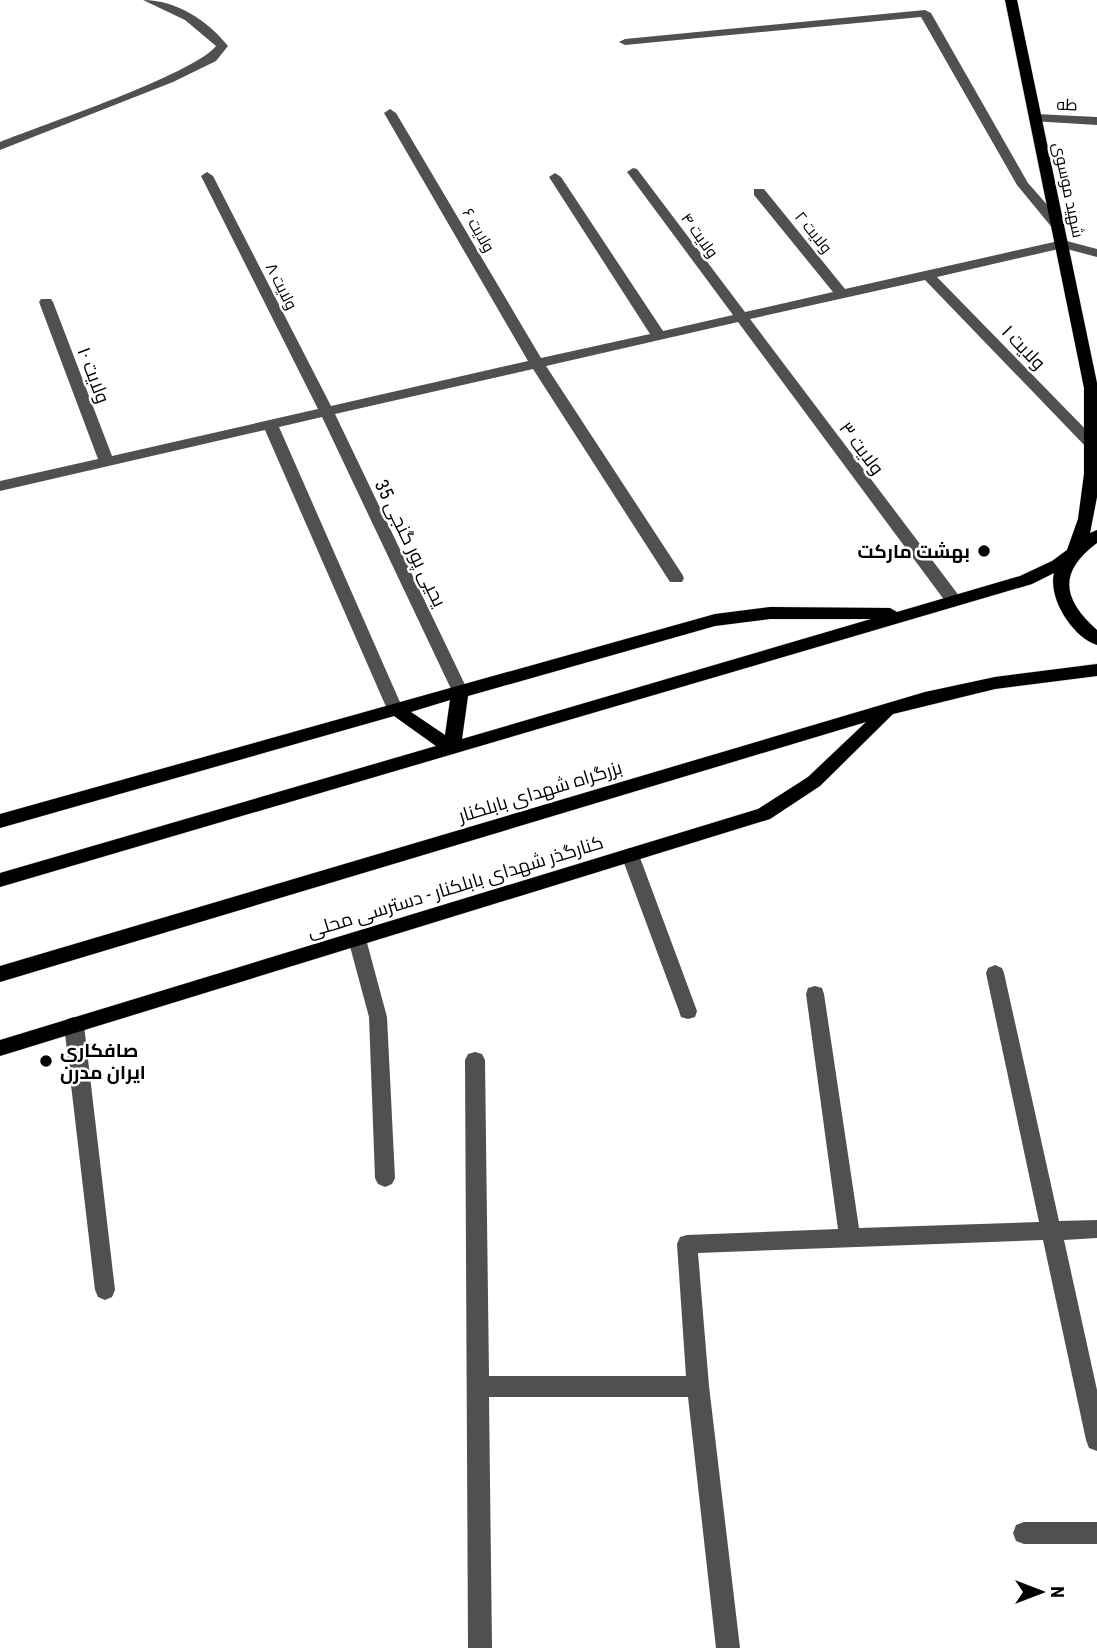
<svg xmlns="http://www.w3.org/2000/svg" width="1097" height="1648" font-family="'Roboto Condensed',Cairo,sans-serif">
  <rect width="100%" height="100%" fill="#fff"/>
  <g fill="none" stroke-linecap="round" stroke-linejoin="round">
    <!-- major casing -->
    <g stroke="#dbdbdb" stroke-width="1">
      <path id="major" d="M1005,0H1017L1097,383V497L1090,533L1097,530V543C1058,572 1062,599 1097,630V645C1072,637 1048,598 1054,573L1032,584L0,887V873L436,746L394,716L0,828V814L715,614L770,607L890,608L897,612L1020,576L1052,561L1067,550L1078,519L1084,474V388ZM770,619H871L462,739L468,696L715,626ZM450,700L445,735L411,712Z
        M1097,664V676L995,689L893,714L820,786L770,819L0,1056V1040L758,809L808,777L866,722L0,982V966L925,692L995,677Z"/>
    </g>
    <!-- minor -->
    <path fill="#505050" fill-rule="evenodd" d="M143,0C176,0 207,20 228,46L216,61L173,82L0,150V142C42,125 194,74 216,46L185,20Z
      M925,10L931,13L1028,183L1064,224V230H1054L1017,185L921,17L625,45L619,42L625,39Z
      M390,109L396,113L541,358L650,334L549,177L555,173L561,177L663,331L733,315L627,172L633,168L637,169L745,312L833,292L754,195V189H764L845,289L1063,240L1097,249V257L1063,248L937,277L1097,441V450L1088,449L925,280L750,319L960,597L962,601L954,607L948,605L738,322L546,366L682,574L684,578L682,582H670L533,369L335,414L468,691L460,697L452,691L322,417L279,427L403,709L395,715L387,709L265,430L0,491V481L98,459L39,302L41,299H51L53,302L112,456L318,409L201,176L207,172L213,176L331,406L528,361L384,113Z
      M1036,114L1097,117V125L1032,121V115Z
      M630,848L636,850L639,855L697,1011L695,1017L688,1019L681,1017L679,1011L621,855L624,850Z
      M357,932L363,934L366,939L387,1017L395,1178L392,1184L385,1187L378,1184L375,1178L369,1017L348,939L351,934Z
      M995,965L1002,968L1004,973L1059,1221L1097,1220V1238L1064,1240L1097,1390V1451L1089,1448L1086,1440L1043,1240L698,1253L709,1386L740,1648H716L688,1397H489L492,1648H468L465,1060L468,1054L475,1052L482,1054L485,1060L489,1376H686L677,1244L680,1237L687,1235L838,1229L806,994L808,988L815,986L822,988L824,994L859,1228L1039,1222L986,973L988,968Z
      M74,1017L81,1019L84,1025L115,1290L112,1297L105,1300L98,1297L95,1290L64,1025L67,1019Z
      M1024,1522H1097V1544H1024L1016,1541L1013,1533L1016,1525Z"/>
    <!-- major -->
    <use href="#major" fill="#000" fill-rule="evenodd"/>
  </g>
  <!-- markers -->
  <g fill="#000" stroke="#fff" stroke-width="2.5">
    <circle cx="984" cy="551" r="7"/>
    <circle cx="46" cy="1061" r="7"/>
  </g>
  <g text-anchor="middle" stroke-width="5" stroke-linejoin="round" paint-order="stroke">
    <!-- far-street labels -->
    <g font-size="16" fill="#000" stroke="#fff">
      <text transform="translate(1067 104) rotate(2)" y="6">طه</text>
      <text transform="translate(1069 190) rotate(78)" y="6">شهید موسوی</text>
      <text transform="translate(479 230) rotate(60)" y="6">ولایت ۶</text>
      <text transform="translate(814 232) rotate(51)" y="6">ولایت ۲</text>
      <text transform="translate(700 235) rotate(54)" y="6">ولایت ۴</text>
      <text transform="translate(282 286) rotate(63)" y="6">ولایت ۸</text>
    </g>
    <!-- street labels -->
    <g font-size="19" fill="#000" stroke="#fff">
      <text transform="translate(1024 347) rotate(46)" y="7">ولایت ۱</text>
      <text transform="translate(94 375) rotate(69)" y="7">ولایت ۱۰</text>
      <text transform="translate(862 448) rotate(53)" y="7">ولایت ۳</text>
      <text transform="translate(411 543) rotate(64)" y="7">یحیی پور گنجی 35</text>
      <text transform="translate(540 791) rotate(-17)" y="7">بزرگراه شهدای بابلکنار</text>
      <text transform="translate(455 886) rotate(-17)" y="7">کنارگذر شهدای بابلکنار - دسترسی محلی</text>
    </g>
    <!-- poi labels -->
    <g font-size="19" font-weight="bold" fill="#000" stroke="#fff" text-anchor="end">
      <text x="970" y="558">بهشت مارکت</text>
      <text x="60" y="1057" text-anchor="start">صافکاری<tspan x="60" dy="22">ایران مدرن</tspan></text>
    </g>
  </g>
  <!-- north arrow -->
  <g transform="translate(1041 1592) rotate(90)" stroke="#ffffff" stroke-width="5" paint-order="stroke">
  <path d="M0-5L12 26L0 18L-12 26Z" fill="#000000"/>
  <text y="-10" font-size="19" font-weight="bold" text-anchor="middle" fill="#000000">N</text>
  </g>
</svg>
